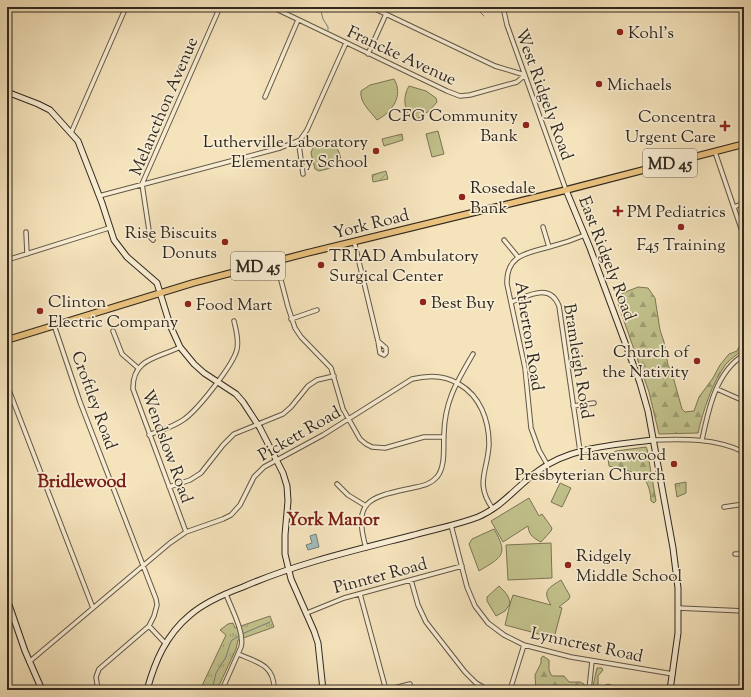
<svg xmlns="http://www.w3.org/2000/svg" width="751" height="697" font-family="'Sorts Mill Goudy',serif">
  <defs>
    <pattern id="grass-tufts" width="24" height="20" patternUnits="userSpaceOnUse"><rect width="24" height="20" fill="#c2c28c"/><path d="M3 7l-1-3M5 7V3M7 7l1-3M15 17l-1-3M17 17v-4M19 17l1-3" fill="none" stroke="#9e9e72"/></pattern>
    <pattern id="forest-firs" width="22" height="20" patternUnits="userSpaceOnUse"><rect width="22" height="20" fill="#c2c28c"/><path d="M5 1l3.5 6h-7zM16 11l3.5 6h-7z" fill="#9e9e72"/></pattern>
    <pattern id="garden-furrows" width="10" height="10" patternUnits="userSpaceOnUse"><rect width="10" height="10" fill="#c2c28c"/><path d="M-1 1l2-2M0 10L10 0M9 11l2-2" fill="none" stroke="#9e9e72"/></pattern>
  </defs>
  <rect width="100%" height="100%" fill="#f5e3bc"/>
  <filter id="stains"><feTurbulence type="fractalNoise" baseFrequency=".005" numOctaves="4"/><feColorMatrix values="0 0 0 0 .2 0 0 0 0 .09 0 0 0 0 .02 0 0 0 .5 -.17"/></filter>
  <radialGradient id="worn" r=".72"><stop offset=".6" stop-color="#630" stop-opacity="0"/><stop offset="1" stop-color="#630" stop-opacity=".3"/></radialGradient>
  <!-- grass -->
  <path fill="url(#grass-tufts)" stroke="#797556" d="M402,134L403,140L384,146L382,139Z
    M686,482V493L677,497L675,484Z
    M270,616L274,627L238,640L236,649L217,690H200L226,635L220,630L228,624L233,623L235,628Z"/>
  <!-- forest -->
  <path fill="url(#forest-firs)" stroke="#797556" d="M638,287L648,288L655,298L660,330L664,342L668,365L672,373L682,409L685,412L694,411L699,397L713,378L720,365L729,354L737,351L741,343L744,348C739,354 731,358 726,364C712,383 703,411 698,433L659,434L649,392L618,304L617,298L623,293Z
    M646,447L647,449L656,501L654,503L651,501C649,470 634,474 609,466L608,458L612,453L616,451Z
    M543,656L549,660V670L551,675L553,676H564L569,682H580L584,684L585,687L582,690H536L535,675L541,663V658Z
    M597,668H602L603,670L598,676V686L601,687L608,684L625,690H592Z"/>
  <!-- garden -->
  <path fill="url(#garden-furrows)" stroke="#797556" d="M386,171L388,179L373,182L372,175Z"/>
  <!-- pitch -->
  <path fill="#c2c28c" stroke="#797556" d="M394,79C404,96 392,112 377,120C371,112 359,102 361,91L370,85Z
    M409,86L426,91L436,98L437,102L429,111L414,121C404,111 402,98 409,86Z
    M438,131L444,154L432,157L426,134Z
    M321,140C334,142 340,149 341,161L335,167L319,171L315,169L311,153L315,141Z
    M560,483L571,488L562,507L551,502Z
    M529,498L539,516L542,514L552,528L551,531L541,542C533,538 529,535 528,526L503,542L491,521Z
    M494,529C509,555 502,557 479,571L469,544L472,539Z
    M551,543L552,578L508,580L506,545Z
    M561,580L570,596L569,599L559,607L562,608L554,638L505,625L510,604L505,611L496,616L487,601V597L499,586C505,592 509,595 510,604L513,595L551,605C542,591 548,588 561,580Z"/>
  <!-- water -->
  <path fill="#a1bbbb" stroke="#74807d" d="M316,534L319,547L308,550L306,545L312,543L310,536Z"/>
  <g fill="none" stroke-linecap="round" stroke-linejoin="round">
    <!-- stream -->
    <path stroke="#74807d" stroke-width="1" d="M320,7L323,19L328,27V30
      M472,7L478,10L484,16
      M242,634L270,622
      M212,690L216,673L226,657L230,644L232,640L239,636"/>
    <!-- street casing -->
    <g stroke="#615746" stroke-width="5.5">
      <path id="street" d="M272,7L447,91L460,96L470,95L517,82L525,75
        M371,7L495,66L525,75
        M503,7L507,25L566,190
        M368,54L386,14
        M265,97L298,20
        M71,133L126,7
        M715,152L744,237
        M303,174L299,145L300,140L307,130L346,43
        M99,196L280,148L300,140
        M734,207L744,203
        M543,227L549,247
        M26,232L27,254
        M153,240L150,237L142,184L220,7
        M504,240L518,257
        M354,241L378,341L380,353L384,355L386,353V348L378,341
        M7,260L109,228
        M276,261L288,307L295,328L301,337L331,368L343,409L360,439L366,444L372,447L385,448L424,437H444
        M511,302C528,296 550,282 559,306L580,451
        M291,319L317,310
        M54,325L80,402L156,599L157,605L154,616L149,626L99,669L96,677L98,690
        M113,331L122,354L138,368
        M180,347C159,358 132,358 133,389L186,532
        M7,385L93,608
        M717,389L744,401
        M573,406L594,403
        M149,435C161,430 173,427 183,420C197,411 234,364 237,349C239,339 236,330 234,321
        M653,440C684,439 715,438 744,452
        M702,440C708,411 716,371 744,355
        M547,464L539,450L531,428L525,368L507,284C506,255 527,253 549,247C561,244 573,240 585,235
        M337,484L348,495L366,506
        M169,487L190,480L201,473L223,445L234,434L283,414L291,407L308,386L317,380L334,376
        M724,507L744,504
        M451,525L467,587L475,606L488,623L504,635L524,645L571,657L673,674
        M366,548C352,499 371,497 412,488C421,486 430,485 437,477C446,466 443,447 444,433C445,400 457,382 473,354
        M735,554H744
        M411,580L418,605L426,622L465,672L476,683L488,690
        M360,594L386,690
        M678,608L744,611
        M307,613L344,598L462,566
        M149,626L165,643
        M238,654C257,662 275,665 274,690
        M29,662L170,543L186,532L223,519L231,515L240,505L254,477L264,467L323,435L412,379C428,375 445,375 459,384C480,396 489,420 489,444C488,471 474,483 493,509
        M222,690L241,647C245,633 231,608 226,594
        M386,690L410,684
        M510,690L524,645
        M589,690L592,661"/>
    </g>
    <!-- secondary casing -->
    <g stroke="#30281f" stroke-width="7">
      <path id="secondary" d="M7,92L38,104L50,110L78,141L102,203L114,240L127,257L157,283L170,325L180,347L194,364L204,373L236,394L243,402L260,428L283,473L287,486L288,501L285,535V554L291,579L314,631L318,643L323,690
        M566,190L590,248L640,383L648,411L673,548L678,588V633L670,690
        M7,599L25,651L42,690
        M147,690C155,661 166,635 190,615C205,602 224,594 243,587C298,563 356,550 414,535C435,529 457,525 478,517C502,507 517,486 538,471C570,447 614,445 653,440"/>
    </g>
    <!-- primary casing -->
    <g stroke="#30281f" stroke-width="8">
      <path id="primary" d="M7,340L193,283L307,253L566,190L744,144"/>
    </g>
    <!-- street -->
    <use href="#street" stroke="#f8edd3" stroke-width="3.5"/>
    <!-- secondary -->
    <use href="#secondary" stroke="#f8edd3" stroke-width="5"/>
    <!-- primary -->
    <use href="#primary" stroke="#eac27e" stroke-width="5.5"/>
  </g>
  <!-- markers -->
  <g fill="#8f2418" stroke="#f8edd3" stroke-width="1.5">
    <circle cx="620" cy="32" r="4"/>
    <circle cx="599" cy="84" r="4"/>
    <circle cx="526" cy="125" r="4"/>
    <path d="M723 120h4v4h4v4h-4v4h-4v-4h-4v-4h4z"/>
    <circle cx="376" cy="151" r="4"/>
    <circle cx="462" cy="197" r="4"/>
    <path d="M616 205h4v4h4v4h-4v4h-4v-4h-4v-4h4z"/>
    <circle cx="681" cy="227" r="4"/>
    <circle cx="225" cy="242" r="4"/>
    <circle cx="321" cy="265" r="4"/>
    <circle cx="423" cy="302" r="4"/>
    <circle cx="188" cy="304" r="4"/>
    <circle cx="40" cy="311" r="4"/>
    <circle cx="697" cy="361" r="4"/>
    <circle cx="674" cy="464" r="4"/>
    <circle cx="568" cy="565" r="4"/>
  </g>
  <g text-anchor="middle" stroke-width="3.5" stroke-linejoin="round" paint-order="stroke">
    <!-- shield labels -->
    <g fill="#f8edd3" stroke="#6c6355" stroke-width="1">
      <rect x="643" y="149" width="54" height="28" rx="3"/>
      <rect x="231" y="252" width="54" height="28" rx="3"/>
    </g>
    <g font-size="16" font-weight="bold" fill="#30281f">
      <text x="670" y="169">MD 45</text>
      <text x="258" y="272">MD 45</text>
    </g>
    <!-- poi labels -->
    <g font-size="17" fill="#30281f" stroke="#f8edd3" text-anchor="start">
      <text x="628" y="38">Kohl's</text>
      <text x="607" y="90">Michaels</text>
      <text x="518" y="121" text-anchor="end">CFG Community<tspan x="518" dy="20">Bank</tspan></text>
      <text x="716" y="122" text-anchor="end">Concentra<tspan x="716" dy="20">Urgent Care</tspan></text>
      <text x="368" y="147" text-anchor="end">Lutherville Laboratory<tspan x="368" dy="20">Elementary School</tspan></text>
      <text x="470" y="193">Rosedale<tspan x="470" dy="20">Bank</tspan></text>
      <text x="627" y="217">PM Pediatrics</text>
      <text x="217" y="238" text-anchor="end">Rise Biscuits<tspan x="217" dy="20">Donuts</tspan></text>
      <text x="681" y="250" text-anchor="middle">F45 Training</text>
      <text x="329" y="261">TRIAD Ambulatory<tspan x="329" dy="20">Surgical Center</tspan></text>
      <text x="48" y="307">Clinton<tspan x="48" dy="20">Electric Company</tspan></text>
      <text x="431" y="308">Best Buy</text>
      <text x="196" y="310">Food Mart</text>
      <text x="689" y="357" text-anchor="end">Church of<tspan x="689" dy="20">the Nativity</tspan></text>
      <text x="666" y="460" text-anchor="end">Havenwood<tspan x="666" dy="20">Presbyterian Church</tspan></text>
      <text x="576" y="561">Ridgely<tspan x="576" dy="20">Middle School</tspan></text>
    </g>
    <!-- street labels -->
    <g font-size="17" fill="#30281f" stroke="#f8edd3">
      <text transform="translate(402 55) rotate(25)" y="6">Francke Avenue</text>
      <text transform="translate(545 94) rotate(70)" y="6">West Ridgely Road</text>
      <text transform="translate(163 106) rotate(-67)" y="6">Melancthon Avenue</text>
      <text transform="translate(371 223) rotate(-14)" y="6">York Road</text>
      <text transform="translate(608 258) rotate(69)" y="6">East Ridgely Road</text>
      <text transform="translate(530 336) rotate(81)" y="6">Atherton Road</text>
      <text transform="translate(579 361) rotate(81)" y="6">Bramleigh Road</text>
      <text transform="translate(95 400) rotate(70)" y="6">Croftley Road</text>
      <text transform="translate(299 433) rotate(-30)" y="6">Pickett Road</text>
      <text transform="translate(168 446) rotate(70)" y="6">Wendslow Road</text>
      <text transform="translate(380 575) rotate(-15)" y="6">Pinnter Road</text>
      <text transform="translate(587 644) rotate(12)" y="6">Lynncrest Road</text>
    </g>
    <!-- neighbourhood labels -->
    <g font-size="18" font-weight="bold" fill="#7a1f14" stroke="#f8edd3">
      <text x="82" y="487">Bridlewood</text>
      <text x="333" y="525">York Manor</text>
    </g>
  </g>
  <!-- margin -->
  <rect width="751" height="697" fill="none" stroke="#f5e3bc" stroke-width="24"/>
  <rect x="8" y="8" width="735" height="681" fill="none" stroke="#30281f" stroke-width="2"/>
  <rect x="12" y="12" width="727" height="673" fill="none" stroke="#30281f"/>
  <rect width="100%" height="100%" filter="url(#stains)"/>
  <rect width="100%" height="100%" fill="url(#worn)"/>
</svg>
